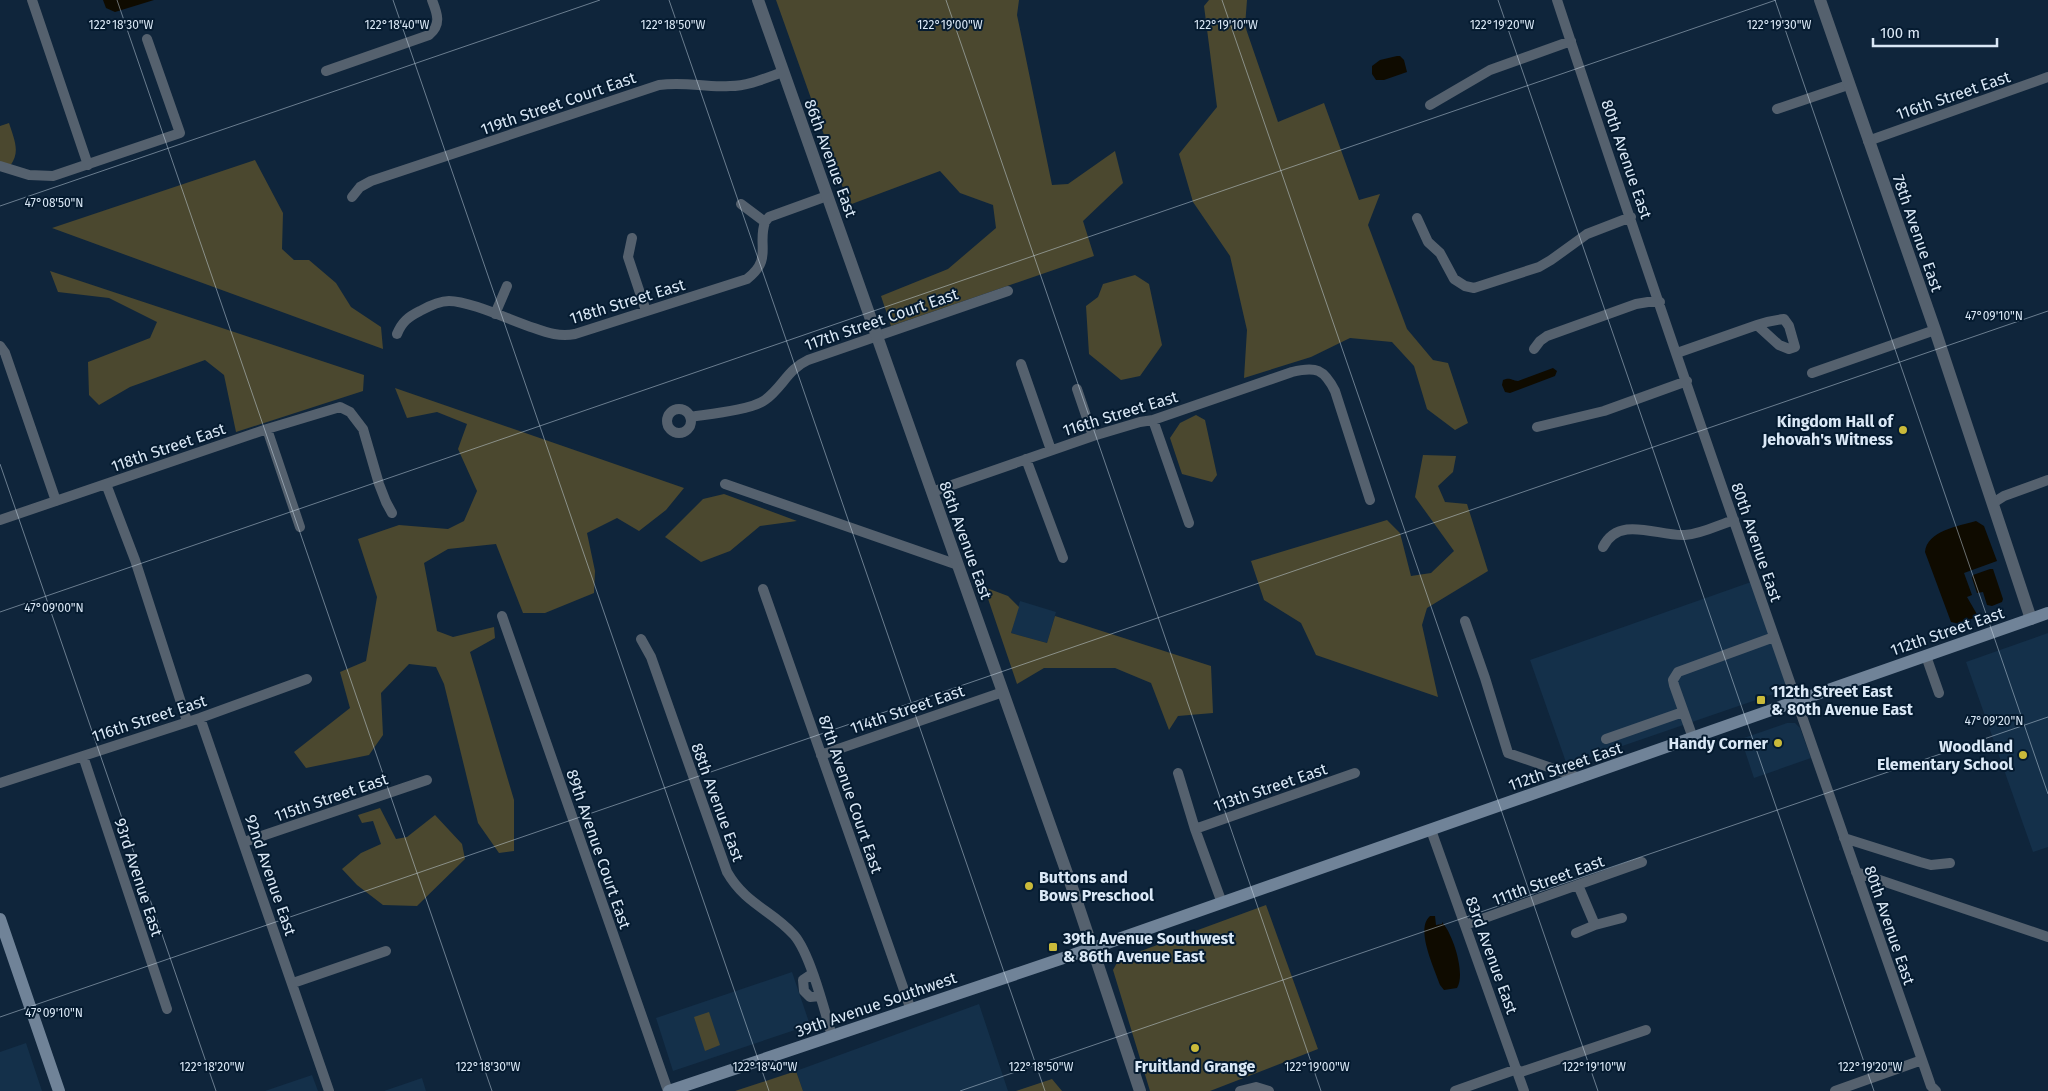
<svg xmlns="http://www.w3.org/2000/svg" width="2048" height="1091" font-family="'Fira Sans',sans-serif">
  <rect width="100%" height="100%" fill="#0f253b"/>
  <!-- built -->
  <path fill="#14304a" d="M1751,582L1786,684L1782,691L1567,765L1530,660Z
    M1020,601L1056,612L1047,643L1011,633Z
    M2048,633V847L2033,852L1966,662Z
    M1787,723H1795L1800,728L1811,758L1754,778L1741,739Z
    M792,972L810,1025L673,1071L656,1018Z
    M979,1004L1008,1091H803L796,1071Z
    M26,1043L42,1091H0V1052Z
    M312,1075L318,1091H265Z
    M422,1078L426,1091H384Z"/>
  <!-- green -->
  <path fill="#4b482f" d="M776,0H1019L1017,15L1052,185L1068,184L1115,151L1123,183L1083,221L1094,256L891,326L881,296L948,269L996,228L993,205L960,193L940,171L849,205Z
    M1209,0H1247L1245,26L1278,122L1324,103L1359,200L1380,194L1368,225L1407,329L1433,360L1448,363L1468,423L1455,430L1427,409L1414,366L1392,342L1350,338L1311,357L1244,378L1247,330L1230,256L1193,202L1179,154L1217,107L1204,6Z
    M9,123C14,139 21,152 10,166L0,162V126Z
    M255,160L283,213L282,249L294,260H309L336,283L351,307L381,327L383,349L52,228Z
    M50,271L364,375L363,391L236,432L224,375L205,360L130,387L99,405L89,395L88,362L150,338L157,322L109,298L58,292Z
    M1135,275L1149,284L1162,345L1140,376L1121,380L1089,354L1086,306L1098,297L1103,284Z
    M395,388L684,488L666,510L639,531L617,518L587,533L595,571L594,593L545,613H523L496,544L448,549L424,563L437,631L453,637L494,627L495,638L470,652L514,800V851L499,853L478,823L444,684L436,667L409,664L381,693L383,735L369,755L306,768L294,752L350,708L340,672L366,661L377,597L358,539L399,525L448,529L464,521L477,491L458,449L467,424L437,412L407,418Z
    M1196,415L1205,420L1217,475L1212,482L1182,474L1170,438L1180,423Z
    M1423,455L1456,456L1453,472L1438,486L1445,502L1467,504L1488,571L1427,608L1422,625L1438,697L1316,655L1301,623L1264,600L1251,561L1387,520L1400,533L1411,576L1431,573L1454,551L1415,497Z
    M724,494L797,521L760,526L730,551L701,562L665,537L703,499Z
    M984,587L1008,596L1019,607L1011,633L1047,643L1055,616L1211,666L1213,713L1178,716L1169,730L1151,683L1115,668H1044L1017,684Z
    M380,808L396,839L407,837L435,815L462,844L465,859L417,906L383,905L357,885L342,869L361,853L381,844L373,821L362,823L358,815Z
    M1266,905L1318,1049L1210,1091H1150L1113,970L1119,959Z
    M709,1012L720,1045L705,1051L694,1017Z
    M796,1071L803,1091H735Z
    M1052,1079L1062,1091H1016Z"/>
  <!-- water -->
  <path fill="#0f0b00" d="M103,0H154L115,12L106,8Z
    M1397,56H1400L1404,60L1407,72L1384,80H1376L1372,74V66L1380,60Z
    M1553,368L1557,371L1555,376L1510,393L1505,392L1502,385L1503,380C1510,377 1511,380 1518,381Z
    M1976,521L1984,526L1997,561L1964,573L1972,595L1967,597L1978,616L1960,624L1951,622L1925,552C1927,531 1958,526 1976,521Z
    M1990,569H1993L2003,599L2002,602L1992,606L1987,605L1983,592L1977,593L1972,578L1973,575Z
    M1430,916H1435L1436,925L1442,924V922C1453,934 1466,974 1457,988L1444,990L1440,985C1434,967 1415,929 1430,916Z"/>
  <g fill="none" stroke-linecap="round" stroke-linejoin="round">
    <!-- minor -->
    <path stroke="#55616e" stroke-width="10" d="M32,0L88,165
      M1557,0C1674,355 1799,707 1922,1060L1931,1086L1936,1091
      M326,71L429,35C442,24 437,13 432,0
      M1430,105L1490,70L1571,41
      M1777,109L1848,85
      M1868,141L2048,77
      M0,166L29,175L53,176L180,133L147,39
      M352,197L360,187L371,181L659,85C686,81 705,88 730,86C748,86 766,78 783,72
      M741,204L765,222
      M1417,218L1428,242L1440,253L1454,279L1465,286L1474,288L1539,267L1551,260L1587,234L1631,217
      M765,222L769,217L827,196
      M632,238L628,257L646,311
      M495,314L507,286
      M397,334C402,322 408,317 420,311C429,306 439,301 449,301C470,301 512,321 534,328C548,333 560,337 575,334L747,279C773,259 757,245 765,222
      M0,346L5,353L56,501
      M1534,349L1540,341L1547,336L1636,304L1648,302H1660
      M1677,353L1757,325C1766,322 1774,320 1784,319L1789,326L1795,347L1789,349L1779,345L1757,325
      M1021,364L1051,450
      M1812,373L1935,330
      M1077,389L1093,436
      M667 421a12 12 0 1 1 24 0a12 12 0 1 1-24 0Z
      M690,417C709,414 751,410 765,400C782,388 788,369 808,360L1008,291
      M1153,420L1189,523
      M1537,427L1604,411L1687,381
      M267,429L300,527
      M1026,459L1063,558
      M106,484L135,560L187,721
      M725,484L958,565
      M932,492L1093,436L1140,422L1153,420L1292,372C1316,366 1324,369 1335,391L1370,500
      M1993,503L2004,496L2048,480
      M0,520L267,429L340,407L350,412L363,429L379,484L386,502L392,513
      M1603,547C1619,514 1659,537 1685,535C1702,534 1718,525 1734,520
      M763,589L911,1010
      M502,616L668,1091
      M1465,621L1485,678L1508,753L1580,778
      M641,639L651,657L727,872C746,905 772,910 794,935C810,953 825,1012 832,1036
      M1926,656L1939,693
      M200,718L329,1091
      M1693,738L1674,685L1673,680L1678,672L1774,637
      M1606,739L1683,712
      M821,755L1003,692
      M83,756L167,1009
      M1178,773L1195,829L1222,903
      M0,783L200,718L307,679
      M1195,829L1355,773
      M1431,830L1524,1091
      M1844,838L1920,862L1931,865L1950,863
      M244,842L427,780
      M1856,872L2048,937
      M1465,925L1642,862
      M1595,925L1622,918
      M1576,933L1595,925L1578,885
      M812,974L803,980L804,991L810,997L820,996
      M293,983L386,951
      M1518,1073L1646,1030
      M1240,1091L1256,1087L1269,1091
      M1455,1091L1517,1069
      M1835,1091L1922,1060"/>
    <!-- tertiary -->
    <path stroke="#55616e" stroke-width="12" d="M758,0L1074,893L1140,1091
      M1820,0L1935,330L2031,619"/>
    <!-- secondary -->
    <path stroke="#708398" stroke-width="12" d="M0,919L59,1091
      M669,1091L1093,948L2048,613"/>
  </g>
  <!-- ticks -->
  <path fill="none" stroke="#dae8f6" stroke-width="1" stroke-opacity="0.45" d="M117,0L492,1091M393,0L769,1091M669,0L1045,1091M946,0L1321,1091M1222,0L1598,1091M1498,0L1874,1091M1775,0L2048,794M0,206L600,0M0,464L216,1091M0,612L1776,0M0,1017L2048,311M960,1091L2048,717"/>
  <!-- markers -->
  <g fill="#caba3a" stroke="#051b30" stroke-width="2">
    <circle cx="1903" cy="430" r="5"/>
    <rect x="1756" y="695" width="10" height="10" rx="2.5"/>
    <circle cx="1778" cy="743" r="5"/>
    <circle cx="2023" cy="755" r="5"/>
    <circle cx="1029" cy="886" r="5"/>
    <rect x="1048" y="942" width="10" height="10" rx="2.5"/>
    <circle cx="1195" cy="1048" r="5"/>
  </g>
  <g text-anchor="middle" stroke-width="4" stroke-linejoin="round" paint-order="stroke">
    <!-- street labels -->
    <g font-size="16" fill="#dae8f6" stroke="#051b30">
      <text transform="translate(1953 95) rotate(-19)" y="6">116th Street East</text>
      <text transform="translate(558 103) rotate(-19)" y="6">119th Street Court East</text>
      <text transform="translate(831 158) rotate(70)" y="6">86th Avenue East</text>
      <text transform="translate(1627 159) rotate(71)" y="6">80th Avenue East</text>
      <text transform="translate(1918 233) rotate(71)" y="6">78th Avenue East</text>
      <text transform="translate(627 301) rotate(-17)" y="6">118th Street East</text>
      <text transform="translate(881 319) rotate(-19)" y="6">117th Street Court East</text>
      <text transform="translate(1120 413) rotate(-17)" y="6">116th Street East</text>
      <text transform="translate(168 447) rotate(-19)" y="6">118th Street East</text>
      <text transform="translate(966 540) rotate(70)" y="6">86th Avenue East</text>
      <text transform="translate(1757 542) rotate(71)" y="6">80th Avenue East</text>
      <text transform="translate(1947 631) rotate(-19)" y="6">112th Street East</text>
      <text transform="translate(907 709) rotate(-19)" y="6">114th Street East</text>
      <text transform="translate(149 718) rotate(-18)" y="6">116th Street East</text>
      <text transform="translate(1565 766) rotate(-19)" y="6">112th Street East</text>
      <text transform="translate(1270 787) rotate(-19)" y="6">113th Street East</text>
      <text transform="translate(851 794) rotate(71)" y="6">87th Avenue Court East</text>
      <text transform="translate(331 797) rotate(-19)" y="6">115th Street East</text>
      <text transform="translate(718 802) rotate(70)" y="6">88th Avenue East</text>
      <text transform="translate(599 849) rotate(71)" y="6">89th Avenue Court East</text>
      <text transform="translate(271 875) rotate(71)" y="6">92nd Avenue East</text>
      <text transform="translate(139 877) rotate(72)" y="6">93rd Avenue East</text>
      <text transform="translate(1548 880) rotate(-20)" y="6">111th Street East</text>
      <text transform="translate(1890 925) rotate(71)" y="6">80th Avenue East</text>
      <text transform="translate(1492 955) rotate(70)" y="6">83rd Avenue East</text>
      <text transform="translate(876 1004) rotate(-19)" y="6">39th Avenue Southwest</text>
    </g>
    <!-- poi labels -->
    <g font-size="16" font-weight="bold" fill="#dae8f6" stroke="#051b30" text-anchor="end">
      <text x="1893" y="427">Kingdom Hall of<tspan x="1893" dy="18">Jehovah's Witness</tspan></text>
      <text x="1771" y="697" text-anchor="start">112th Street East<tspan x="1771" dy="18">&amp; 80th Avenue East</tspan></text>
      <text x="1768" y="749">Handy Corner</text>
      <text x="2013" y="752">Woodland<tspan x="2013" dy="18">Elementary School</tspan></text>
      <text x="1039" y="883" text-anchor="start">Buttons and<tspan x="1039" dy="18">Bows Preschool</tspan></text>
      <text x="1063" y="944" text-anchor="start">39th Avenue Southwest<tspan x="1063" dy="18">&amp; 86th Avenue East</tspan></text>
      <text x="1195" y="1072" text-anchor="middle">Fruitland Grange</text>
    </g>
  </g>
  <g font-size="12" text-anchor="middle" fill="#dae8f6" stroke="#051b30" stroke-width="4" stroke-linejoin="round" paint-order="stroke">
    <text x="1779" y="29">122°19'30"W</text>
    <text x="121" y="29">122°18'30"W</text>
    <text x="397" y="29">122°18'40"W</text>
    <text x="673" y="29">122°18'50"W</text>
    <text x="950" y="29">122°19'00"W</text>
    <text x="1226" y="29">122°19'10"W</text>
    <text x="1502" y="29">122°19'20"W</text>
    <text x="54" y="207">47°08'50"N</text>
    <text x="1994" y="320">47°09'10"N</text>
    <text x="54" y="612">47°09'00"N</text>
    <text x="1994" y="725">47°09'20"N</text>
    <text x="54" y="1017">47°09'10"N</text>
    <text x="212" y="1071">122°18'20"W</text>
    <text x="488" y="1071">122°18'30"W</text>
    <text x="765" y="1071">122°18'40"W</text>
    <text x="1041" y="1071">122°18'50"W</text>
    <text x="1317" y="1071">122°19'00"W</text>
    <text x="1594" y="1071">122°19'10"W</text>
    <text x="1870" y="1071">122°19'20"W</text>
  </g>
  <!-- scale -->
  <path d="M1873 38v8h124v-8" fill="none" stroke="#dae8f6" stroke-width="2.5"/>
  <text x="1880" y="38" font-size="15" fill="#dae8f6" stroke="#051b30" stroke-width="4" paint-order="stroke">100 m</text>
</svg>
